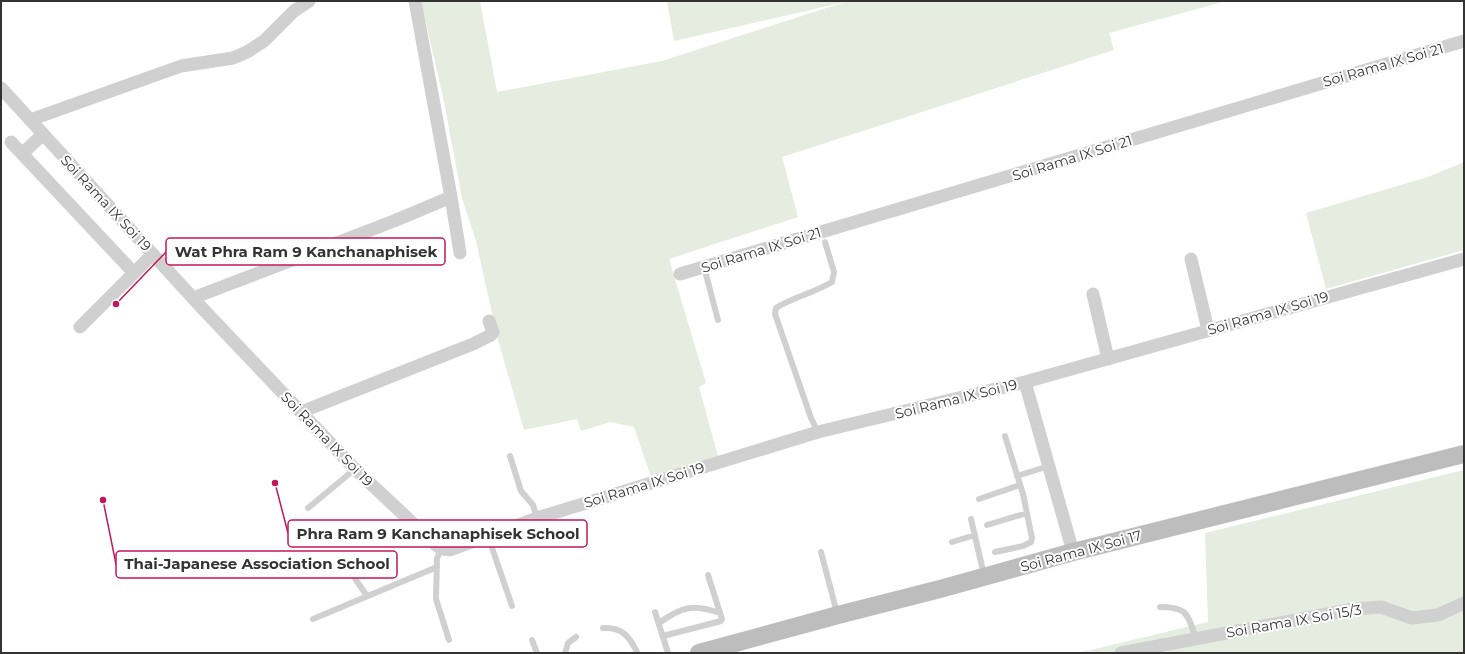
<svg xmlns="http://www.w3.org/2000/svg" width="1465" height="654" font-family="Montserrat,sans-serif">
  <rect width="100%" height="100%" fill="#fff"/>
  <!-- green -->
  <path fill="#e6ecdf" d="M421,1H480L497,92L662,61L845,2L674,41L667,1H1226L1109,33L1114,50L782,157L798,217L669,259L706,383L699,387L718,456L651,477L634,427L610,422L581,431L577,419L524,430L498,340L476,241L462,198L444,102Z
    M1464,162V250L1326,289L1306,213L1428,177Z
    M1464,470V653H1078L1208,622L1205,533Z"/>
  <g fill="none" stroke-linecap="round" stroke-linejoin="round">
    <!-- lane -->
    <path stroke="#d0d0d0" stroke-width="6" d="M704,267L718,320
      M818,432L811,418L775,314L776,308C793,297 814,293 832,282L834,272L825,242
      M510,456L521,491L533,505L537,518
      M1017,476L1049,466
      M979,499L1020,485
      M308,508L355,469
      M971,519L984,575
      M987,525L1027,513
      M488,536L512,606
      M952,542L975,535
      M441,550L437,558L436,599L449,640
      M821,552L837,613
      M995,552L1023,546L1031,542L1032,538L1023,494L1005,436
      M345,564L367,596
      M708,575L720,613
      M1160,607C1189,607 1187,615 1196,638
      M655,612L668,653
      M313,619L437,567
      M659,623C683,606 692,604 720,613L722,619L721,621L663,636
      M603,628C622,627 629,636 637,652
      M532,640L537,653
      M565,653L568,643L576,637"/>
    <!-- street -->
    <path stroke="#d0d0d0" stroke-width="13" d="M1,88L202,308L355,469L436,545C441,549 444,550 450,550L537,518L818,432L1025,382L1464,259
      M30,120L181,66L233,58L247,52L264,41L294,11L309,1
      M11,142L134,273
      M22,154L43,134
      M451,197L460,253
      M1191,259L1208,330
      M680,274L1464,41
      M1093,294L1108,359
      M193,298L394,221L451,197L415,1
      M80,327L153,254
      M1025,382L1073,552
      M301,412L473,344L491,335L493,332L489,321
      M1121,653L1354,609L1381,607L1412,618L1438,615L1464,603"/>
    <!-- secondary -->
    <path stroke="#bdbdbd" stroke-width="18" d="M699,653L838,615L940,589L1073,552L1464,454"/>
  </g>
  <g text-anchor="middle" stroke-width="4" stroke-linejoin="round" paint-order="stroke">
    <!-- street labels -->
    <g font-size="14" fill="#333" stroke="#fff">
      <text transform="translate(1383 65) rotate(-16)" y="5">Soi Rama IX Soi 21</text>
      <text transform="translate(1072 158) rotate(-17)" y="5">Soi Rama IX Soi 21</text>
      <text transform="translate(106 203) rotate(47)" y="5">Soi Rama IX Soi 19</text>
      <text transform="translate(761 250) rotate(-17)" y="5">Soi Rama IX Soi 21</text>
      <text transform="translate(1268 313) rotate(-16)" y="5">Soi Rama IX Soi 19</text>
      <text transform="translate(956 399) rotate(-14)" y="5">Soi Rama IX Soi 19</text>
      <text transform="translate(327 439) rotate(46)" y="5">Soi Rama IX Soi 19</text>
      <text transform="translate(644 485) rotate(-17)" y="5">Soi Rama IX Soi 19</text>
      <text transform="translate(1081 551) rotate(-15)" y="5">Soi Rama IX Soi 17</text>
      <text transform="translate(1294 621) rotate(-10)" y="5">Soi Rama IX Soi 15/3</text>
    </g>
  </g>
  <!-- callouts -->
  <path fill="none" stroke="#c2185b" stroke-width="1.5" d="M116 304L166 252M275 483L288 533M103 500L116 564"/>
  <g fill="#c2185b" stroke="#fff" stroke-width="1.5">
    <circle cx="116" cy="304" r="4"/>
    <circle cx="275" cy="483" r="4"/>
    <circle cx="103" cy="500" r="4"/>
  </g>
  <g fill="#fff" stroke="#c2185b" stroke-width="1.5">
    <rect x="166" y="238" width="279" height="27" rx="4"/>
    <rect x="288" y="520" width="299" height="27" rx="4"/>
    <rect x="116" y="551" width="281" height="27" rx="4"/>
  </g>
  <g font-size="15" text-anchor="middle" font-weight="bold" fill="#333">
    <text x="306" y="257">Wat Phra Ram 9 Kanchanaphisek</text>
    <text x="438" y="539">Phra Ram 9 Kanchanaphisek School</text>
    <text x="257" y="569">Thai-Japanese Association School</text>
  </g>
  <!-- border -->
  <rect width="1465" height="654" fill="none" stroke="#333333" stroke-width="4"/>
</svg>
